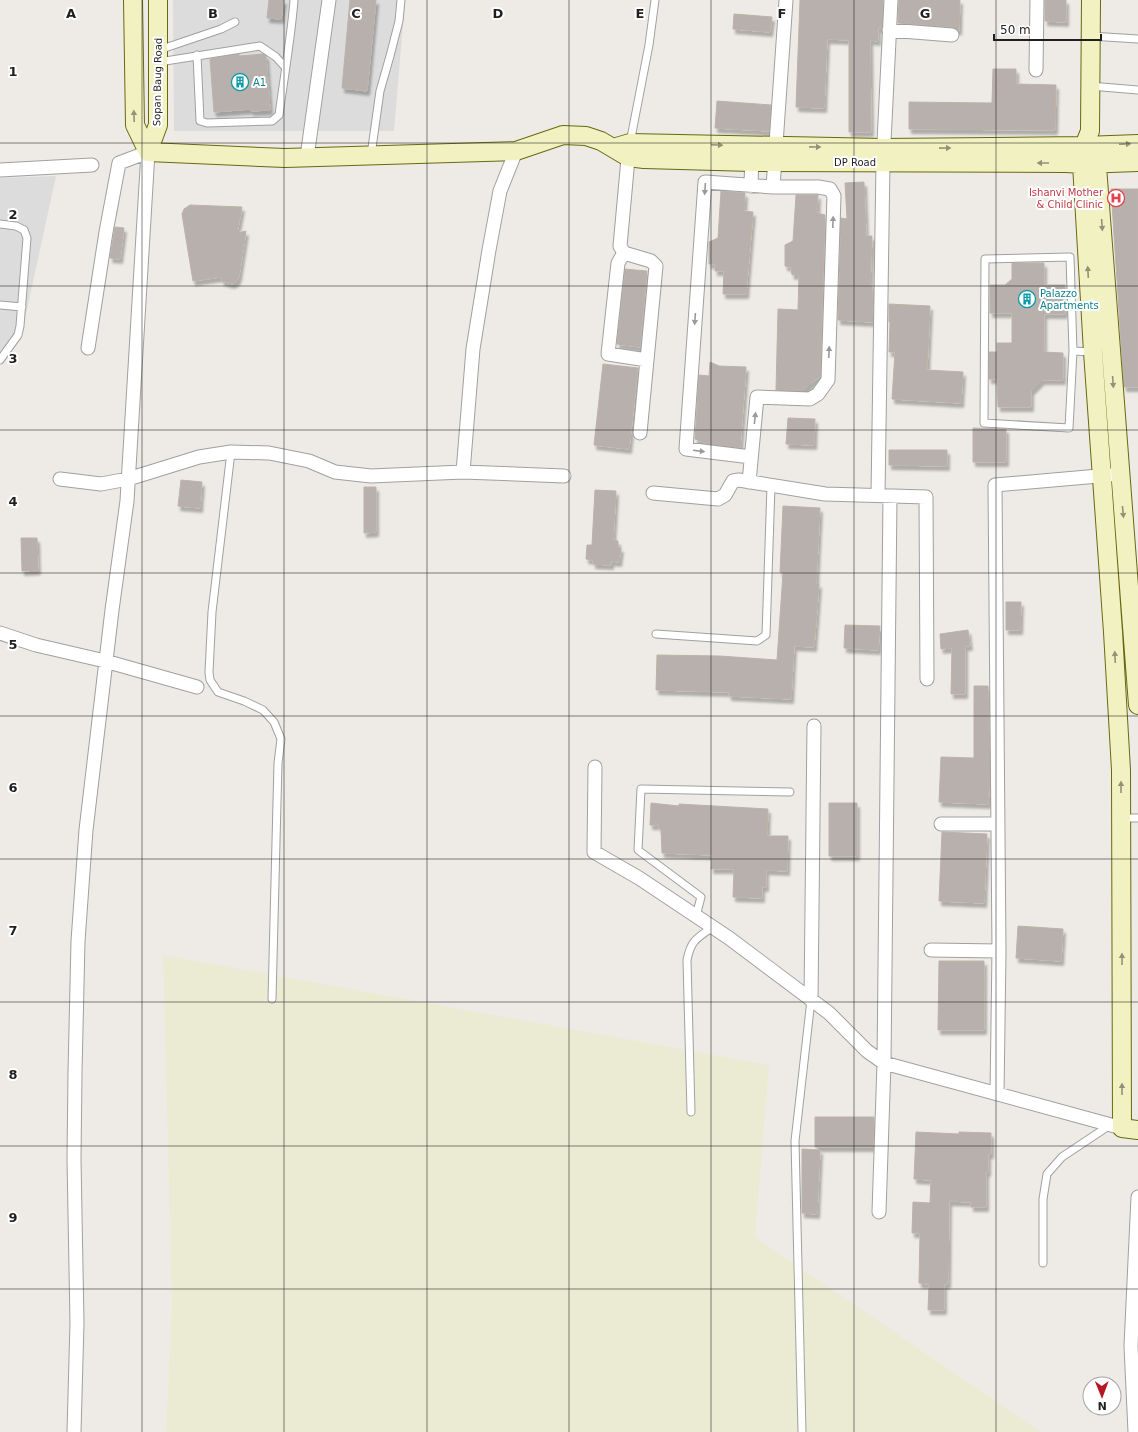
<svg xmlns="http://www.w3.org/2000/svg" width="1138" height="1432" font-family="'DejaVu Sans',sans-serif">
  <defs>
    <filter id="shadow"><feDropShadow dx="2.5" dy="4.5" stdDeviation="1" flood-color="#0004"/></filter>
  </defs>
  <rect width="100%" height="100%" fill="#eeebe6"/>
  <!-- residential -->
  <path fill="#dddcdc" d="M173,0H405L394,131H174Z
    M56,176L21,337L0,364V178Z"/>
  <!-- farmland -->
  <path fill="#ebebd4" d="M163,955L769,1065L755,1237L1041,1432H166L172,1305Z"/>
  <!-- building -->
  <path fill="#b7b0ac" stroke="#beb1aa" filter="url(#shadow)" d="M269,0H284L281,19L267,18Z
    M350,0H376L367,91L342,88Z
    M800,0H883L882,28H878V41L870,40L871,132H849V40L827,39L824,108L796,107Z
    M899,0H960L959,31L953,27L898,23Z
    M1045,0H1066V22L1045,21Z
    M734,14L772,17L770,32L733,29Z
    M239,54V56L263,54L266,56L270,110L251,111V109L214,112L210,59Z
    M993,69H1016V84L1056,85L1055,130L909,129V102L992,103Z
    M717,101L771,105L769,131L715,128Z
    M864,182L866,236H872L870,285H872L873,322L838,320L841,218L847,219L845,183Z
    M1111,189H1138V387H1124Z
    M721,191L745,193L744,211L753,212L746,294H723L724,271H715V264H709V242L718,238Z
    M796,195H818L817,213L825,215L820,377L812,382L803,391L776,390L778,309L798,310L799,274L792,275L791,267L785,266V245L793,241Z
    M190,205L242,207L237,233L246,231L239,276L237,281L232,284L222,281L221,277L193,281L182,214L184,209Z
    M115,227L124,228L120,259L110,258Z
    M1012,263H1044V285H1065V314H1044V352L1063,353V380H1042L1031,391V407H998L997,379H989V352H997V343H1012V313H990V285H1005L1012,279Z
    M625,269L647,271L640,347L617,344Z
    M889,304L930,306L927,370L963,372L961,403L892,399L895,352H889L890,322H889Z
    M710,362L719,366L746,367L740,448L708,444L695,439L699,375L709,376Z
    M603,364L638,368L629,449L594,445Z
    M788,418L815,419L814,445L786,444Z
    M973,428L1006,429V462H973Z
    M889,450H947V466L889,465Z
    M181,480L202,482L200,508L178,506Z
    M364,487H376V532L364,533Z
    M595,490L616,491L613,540L618,541V548H621L619,562L611,561V565L593,564V560L586,559L587,545H592Z
    M783,506L820,508L816,583L819,584L814,647L794,646L791,699L729,696V692L656,690L657,655L720,656L777,660L783,573L780,572Z
    M21,538H37L38,570L22,571Z
    M1006,602H1021L1020,630H1006Z
    M845,625L880,626L878,650L844,648Z
    M968,630L970,646H965V694H951L952,648L941,649L940,634Z
    M974,686H988L990,778L988,804L939,802L941,757L974,758Z
    M651,803L679,806V804L768,809L767,836H788L787,871L766,870V887H762V898L733,897L734,869H711L712,855L662,853L661,829H659V825H650Z
    M829,803H857V856H829Z
    M942,832L987,834L984,903L939,901Z
    M1018,926L1063,929L1061,961L1016,958Z
    M939,961H984V1030H938Z
    M815,1117H874L873,1147H815Z
    M916,1132L959,1134V1132L991,1133V1154H988V1172H986V1207H971V1202L949,1201L948,1284H944V1310H928L929,1284L919,1283L920,1233H912L913,1202L930,1203L931,1180L914,1179Z
    M802,1149L820,1150L817,1214L802,1213Z"/>
  <g fill="none" stroke-linecap="round" stroke-linejoin="round">
    <!-- lane casing -->
    <g stroke="#a0a0a0" stroke-width="9">
      <path id="lane" d="M1090,36L1138,39
        M159,50L221,29L235,22
        M197,55L200,121L207,123L272,121L279,115C284,77 291,39 294,0
        M159,62L260,46L276,57L285,67
        M1090,86L1138,90
        M630,143L649,45L655,0
        M371,155L380,91L390,56L399,21L401,0
        M0,224L16,226L24,230L27,238L20,326L18,335L0,360
        M0,305L22,307
        M1073,351L1070,257L985,259L984,423L1069,428L1073,351L1092,352
        M231,452L212,612L209,672L210,680L218,692L244,701L263,710L274,722L281,739L278,763L272,999
        M656,634L757,641L766,635L771,486
        M1122,818H1138
        M696,916L701,897L638,850L641,789L790,792
        M691,1112L687,960C691,940 697,938 713,927
        M1043,1263V1199L1047,1174L1062,1157L1110,1125
        M802,1432L795,1141L811,1000"/>
    </g>
    <!-- street casing -->
    <g stroke="#a0a0a0" stroke-width="15">
      <path id="street" d="M889,30L952,35
        M1036,70L1037,0
        M629,148L620,246L624,253L651,261L656,266L640,433
        M307,157L329,0
        M0,170L92,165
        M751,186L752,154
        M624,253L618,263L608,354L647,360
        M751,457L686,449L705,182L773,187L786,0
        M463,472L473,349L489,250L500,191L516,151
        M60,479L101,484L128,479L199,457L231,452L269,453L309,461L335,472L371,476L463,472L564,476
        M749,482L757,397L810,399L818,394L828,380L834,196L830,189L818,187H773
        M653,493L718,499L725,495L733,481L739,480L825,494L926,497L927,679
        M878,495L883,162L891,0
        M0,633L36,645L105,661L197,687
        M595,767L594,852L639,878L729,938L829,1013L867,1051L884,1063L1122,1128
        M941,824H998
        M931,950L999,951
        M811,1000L814,726
        M997,1094L999,951L995,485L1110,475
        M879,1212L884,1063L890,496
        M74,1432L77,1323L74,1159L75,1073L78,941L86,830L112,610L127,501L148,152L119,163L106,232L88,348
        M1135,1432L1131,1346L1138,1197"/>
    </g>
    <!-- secondary casing -->
    <g stroke="#676912" stroke-width="20">
      <path id="secondary" d="M133,0L135,125L148,152
        M1091,0L1090,131L1084,146L1082,164L1093,352L1113,632L1121,770L1122,1128L1138,1130
        M613,148L630,143L883,148L1084,146L1138,144
        M148,152L285,158L516,151L563,135L586,136L601,141L628,157L644,159L752,162L1066,163L1082,164L1138,162
        M148,152L158,125V0
        M1096,153L1138,705"/>
    </g>
    <!-- lane -->
    <use href="#lane" stroke="#fff" stroke-width="7"/>
    <!-- street -->
    <use href="#street" stroke="#fff" stroke-width="13"/>
    <!-- secondary -->
    <use href="#secondary" stroke="#f2f1c1" stroke-width="18"/>
  </g>
  <!-- one-way arrows -->
  <defs><path id="oneway-solid" d="M-6-.8H1V-3.2L6.5 0L1 3.2V.8H-6Z"/></defs>
  <g fill="#939278">
    <use href="#oneway-solid" transform="translate(134 116) rotate(-92)"/>
    <use href="#oneway-solid" transform="translate(1125 144) rotate(-2)"/>
    <use href="#oneway-solid" transform="translate(717 145) rotate(2)"/>
    <use href="#oneway-solid" transform="translate(815 147) rotate(1)"/>
    <use href="#oneway-solid" transform="translate(945 148) rotate(-1)"/>
    <use href="#oneway-solid" transform="translate(1043 163) rotate(-180)"/>
    <use href="#oneway-solid" transform="translate(1102 225) rotate(86)"/>
    <use href="#oneway-solid" transform="translate(1088 272) rotate(-93)"/>
    <use href="#oneway-solid" transform="translate(1113 382) rotate(86)"/>
    <use href="#oneway-solid" transform="translate(1123 512) rotate(85)"/>
    <use href="#oneway-solid" transform="translate(1115 657) rotate(-93)"/>
    <use href="#oneway-solid" transform="translate(1121 787) rotate(-90)"/>
    <use href="#oneway-solid" transform="translate(1122 959) rotate(-90)"/>
    <use href="#oneway-solid" transform="translate(1122 1089) rotate(-90)"/>
  </g>
  <g fill="#9a9a9a">
    <use href="#oneway-solid" transform="translate(705 189) rotate(94)"/>
    <use href="#oneway-solid" transform="translate(833 222) rotate(-88)"/>
    <use href="#oneway-solid" transform="translate(695 319) rotate(94)"/>
    <use href="#oneway-solid" transform="translate(829 352) rotate(-88)"/>
    <use href="#oneway-solid" transform="translate(755 418) rotate(-84)"/>
    <use href="#oneway-solid" transform="translate(699 451) rotate(7)"/>
  </g>
  <!-- grid -->
  <path fill="none" stroke="#1f1f1f" stroke-width="1" stroke-opacity="0.55" d="M142,0V1432M284,0V1432M427,0V1432M569,0V1432M711,0V1432M854,0V1432M996,0V1432M0,143H1138M0,286H1138M0,430H1138M0,573H1138M0,716H1138M0,859H1138M0,1002H1138M0,1146H1138M0,1289H1138"/>
  <!-- icons -->
  <defs>
    <g id="building-ring" transform="scale(0.9)"><circle r="9.5" fill="#fff" stroke="#0f9aa8" stroke-width="1.5"/><path d="M-4-6H4V6H1V3H-1V6H-4ZM-2.5-4.3h1.7v1.8h-1.7ZM.8-4.3h1.7v1.8H.8ZM-2.5-1h1.7V.8h-1.7ZM.8-1h1.7V.8H.8Z" fill="#0f9aa8"/></g>
    <g id="hospital-ring" transform="scale(0.9)"><circle r="9.5" fill="#fff" stroke="#e0444e" stroke-width="1.5"/><path d="M-5-5h3v3.5h4V-5h3V5h-3V1.5h-4V5h-3Z" fill="#e0444e"/></g>
  </defs>
  <g fill-rule="evenodd">
    <use href="#building-ring" x="240" y="82"/>
    <use href="#hospital-ring" x="1116" y="198"/>
    <use href="#building-ring" x="1027" y="299"/>
  </g>
  <g text-anchor="middle" stroke-width="4" stroke-linejoin="round" paint-order="stroke">
    <!-- street labels -->
    <g font-size="10" fill="#1f1f1f" stroke="#fff">
      <text transform="translate(157 82) rotate(-89)" y="4">Sopan Baug Road</text>
      <text x="855" y="166">DP Road</text>
    </g>
    <!-- culture labels -->
    <g font-size="10" fill="#0d838f" stroke="#fff" text-anchor="start">
      <text x="253" y="86">A1</text>
      <text x="1040" y="297">Palazzo<tspan x="1040" dy="12">Apartments</tspan></text>
    </g>
    <!-- health labels -->
    <g font-size="10" fill="#be3a42" stroke="#fff" text-anchor="end">
      <text x="1103" y="196">Ishanvi Mother<tspan x="1103" dy="12">&amp; Child Clinic</tspan></text>
    </g>
  </g>
  <g font-size="13" text-anchor="middle" font-weight="bold" fill="#1f1f1f" stroke="#fff" stroke-width="4" stroke-linejoin="round" paint-order="stroke">
    <text x="71" y="18">A</text>
    <text x="213" y="18">B</text>
    <text x="356" y="18">C</text>
    <text x="498" y="18">D</text>
    <text x="640" y="18">E</text>
    <text x="782" y="18">F</text>
    <text x="925" y="18">G</text>
    <text x="13" y="76">1</text>
    <text x="13" y="219">2</text>
    <text x="13" y="363">3</text>
    <text x="13" y="506">4</text>
    <text x="13" y="649">5</text>
    <text x="13" y="792">6</text>
    <text x="13" y="935">7</text>
    <text x="13" y="1079">8</text>
    <text x="13" y="1222">9</text>
  </g>
  <!-- north arrow -->
  <g transform="translate(1102 1396) rotate(179)"><circle r="19" fill="#ffffff" stroke="#a5a5a5"/>
  <path d="M0-3L7 15L0 10L-7 15Z" fill="#b51824"/>
  <text y="-6" font-size="11" font-weight="bold" text-anchor="middle" fill="#1f1f1f">N</text>
  </g>
  <!-- scale -->
  <path d="M994 34v6h107v-6" fill="none" stroke="#1f1f1f" stroke-width="2"/>
  <text x="1000" y="34" font-size="12" fill="#1f1f1f" stroke="#ffffff" stroke-width="3" paint-order="stroke">50 m</text>
</svg>
